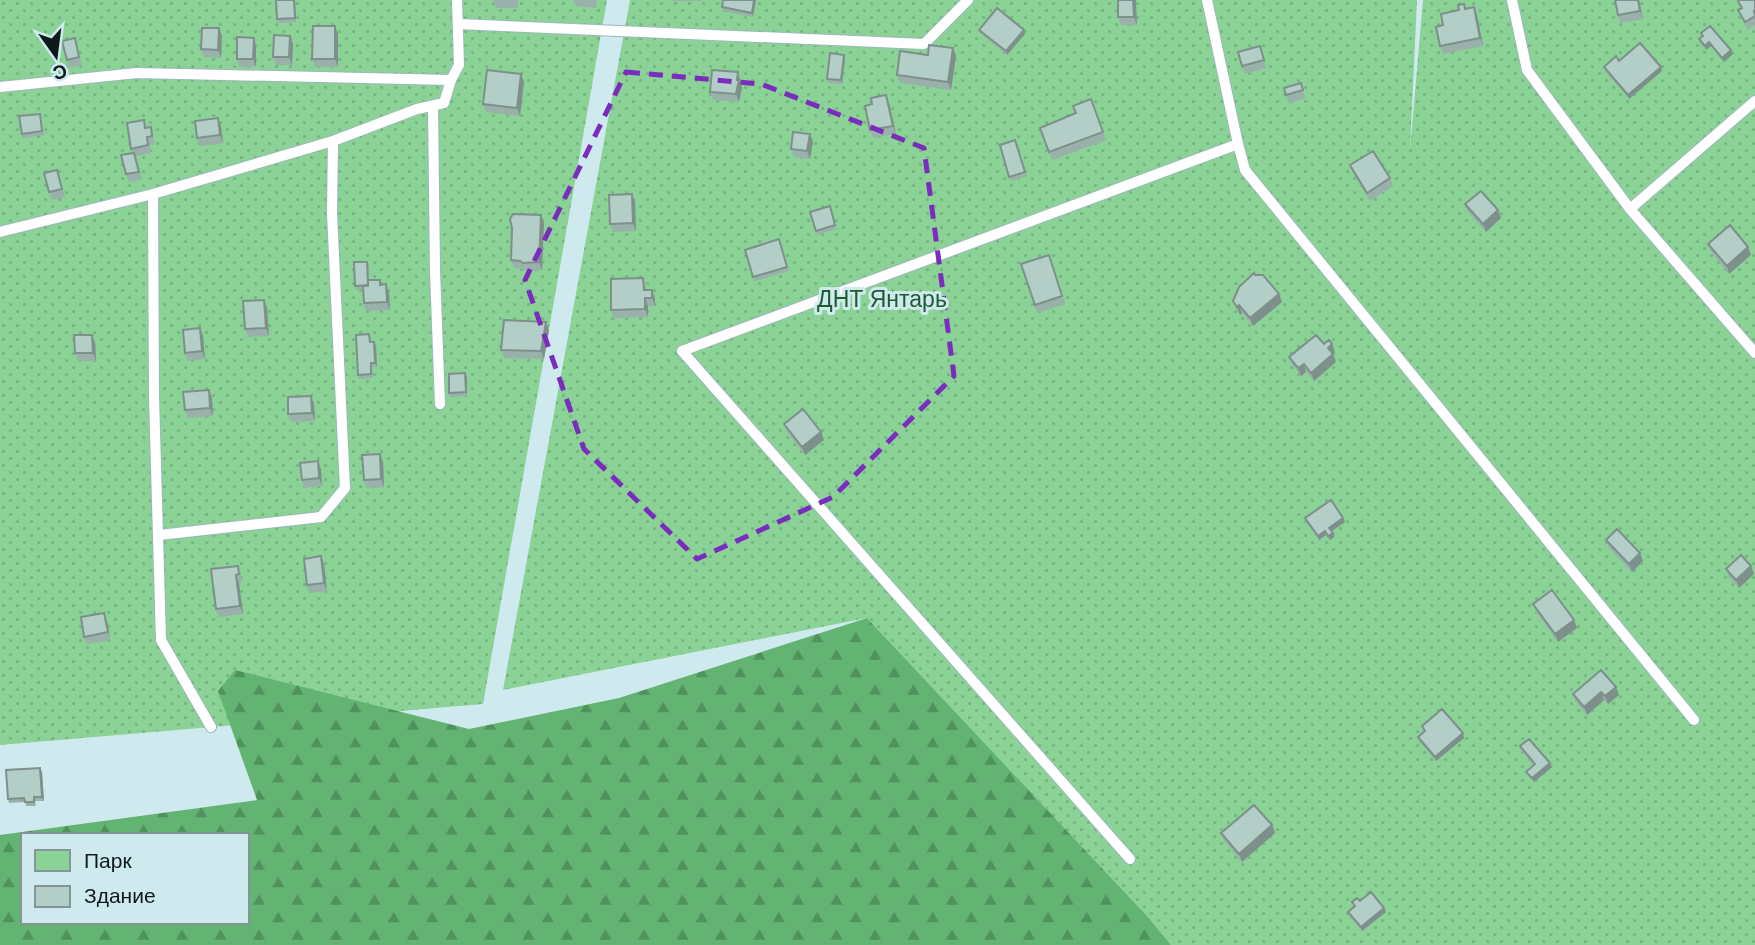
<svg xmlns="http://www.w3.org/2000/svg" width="1755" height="945" font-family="Arial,sans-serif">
  <defs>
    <pattern id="green-dots" width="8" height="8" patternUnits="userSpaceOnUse" patternTransform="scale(1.75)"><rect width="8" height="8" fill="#8ad295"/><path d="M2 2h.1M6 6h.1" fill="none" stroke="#76b480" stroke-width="1.8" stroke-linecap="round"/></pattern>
    <pattern id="forest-firs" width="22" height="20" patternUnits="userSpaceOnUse" patternTransform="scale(1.75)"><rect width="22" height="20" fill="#63b472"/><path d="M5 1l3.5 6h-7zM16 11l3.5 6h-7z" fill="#50925d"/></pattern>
  </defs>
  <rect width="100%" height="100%" fill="#cfeaef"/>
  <!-- green -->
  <path fill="url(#green-dots)" d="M0,0H607L483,704L0,745Z
    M630,0H1417L1410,150L1423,0H1755V945H1171L1148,917L867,618L503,690Z"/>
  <!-- forest -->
  <path fill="url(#forest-firs)" fill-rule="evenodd" d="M867,618L1148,917L1171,945H0V835L257,800L218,691L235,670L469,729L619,698ZM23,835H247V922H23Z"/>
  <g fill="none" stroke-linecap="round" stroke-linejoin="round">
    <!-- lane casing -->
    <g stroke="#9db8bd" stroke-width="12">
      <path id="lane" d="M1512,0L1527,70L1630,209L1755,353
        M458,24L924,44L968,0
        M0,87L137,73L451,80
        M433,106L435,271L440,404
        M1238,144L1245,170L1694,720
        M153,194L154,397L161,640L211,727
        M1630,209L1755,101
        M0,232L153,194L333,141L417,109L444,103L451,80L459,65L457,0
        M159,535L321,517L345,488L332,213L333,141
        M1130,859L682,351L1238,144L1207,0"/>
    </g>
    <!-- lane -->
    <use href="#lane" stroke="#fff" stroke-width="10"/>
  </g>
  <!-- wall -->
  <path fill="#9ab1ab" d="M295,0L296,22L278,23L277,19Z
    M493,0H518V8H496Z
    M573,0H597L596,8L576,6Z
    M671,0H702V1H672Z
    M723,0H756L753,17L723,11L722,7Z
    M1136,0L1137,25H1121L1118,17Z
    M1615,0H1639L1643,19L1620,23L1618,15Z
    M1755,0V25L1748,30L1738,10L1741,9L1738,1Z
    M1474,7L1477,15L1483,46L1443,54L1440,46L1443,25L1465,8Z
    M335,26L338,34V67H315L312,59Z
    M219,28L222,36L221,58L204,57L201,49Z
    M979,30L1025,34L1007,55L981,34Z
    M1701,33L1731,50L1733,54L1724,62L1711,46L1706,50L1700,43L1699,39L1703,36Z
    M290,36L293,44L292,65H276L273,57Z
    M75,38L82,65L69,68L67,60Z
    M254,38L256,46V67H239L237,59Z
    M953,48L956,56L951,90L900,83L897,75L928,55Z
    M1263,54L1266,68L1245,74L1242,66Z
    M845,59L842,84L828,83L827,79Z
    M1619,61L1662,71L1629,99L1605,71L1604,67Z
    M738,72L742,88L739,102L713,100L710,92Z
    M524,82L520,116L486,112L483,104Z
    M1301,83L1305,98L1289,103L1284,88Z
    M1091,99L1106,140L1052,160L1040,128L1076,113Z
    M889,103L896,134L873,138L870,130Z
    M40,114L44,135L23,138L22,134Z
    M221,126L223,143L200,146L197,138Z
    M151,127L155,144L150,145L151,153L136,156L142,179L129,182L126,174L133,153L131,149L147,128Z
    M810,134L813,142L810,159L794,157L791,149Z
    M1015,140L1027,176L1011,181L1009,177Z
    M1350,165L1390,178L1393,186L1370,201L1353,173Z
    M57,170L65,197L52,200L49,192Z
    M635,202L636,231L613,232L610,224Z
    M1465,204L1498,210L1501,218L1486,232L1468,212Z
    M830,206L836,229L817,235L810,212Z
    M541,215L544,223L542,270L526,271L523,269L514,268L511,260Z
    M779,239L789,271L755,281L745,250Z
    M1708,244L1751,255L1729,274L1711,252Z
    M1049,255L1065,304L1037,313L1021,264Z
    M367,262L369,266V280H380L382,285L389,292L390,310L366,311L364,303L363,289L356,290L355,286Z
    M643,278L646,286V290L655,298V306H648V317L614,318L611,310Z
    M264,300L267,308L269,336L248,337L245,329Z
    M1233,301L1282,302L1253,326L1242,313L1240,315L1236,309Z
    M546,322L549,330L544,359L504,358L501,350Z
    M200,328L203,336L205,359L187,361L185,353Z
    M92,335L95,343L96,361H78L75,353Z
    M371,338V342L376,346L377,367H372L373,378L359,379L358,375Z
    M1324,344H1332L1335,352L1333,354L1336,362L1314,381L1306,372L1301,376L1292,365L1289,357Z
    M467,377V396L451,397L449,393Z
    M311,396L314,404L315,421L291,422L288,414Z
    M212,398L213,416L188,418L185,410Z
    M784,424L821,432L824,440L805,455L787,432Z
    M383,462L384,487L367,488L364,480Z
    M321,469L322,486L304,488L302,480Z
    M1305,518H1343L1345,522L1331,532L1334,537L1330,540L1326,535L1319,540L1306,522Z
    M1606,540L1643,561L1632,572L1609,548Z
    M321,556L324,564L327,591L309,593L307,585Z
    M238,566L241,573L242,582L239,583L243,614L219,617L216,609Z
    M1726,569L1754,574L1739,588L1729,577Z
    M1533,604L1574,620L1577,628L1558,642L1536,612Z
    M107,621L110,640L87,644L84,637Z
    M1601,670L1619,695L1608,704L1604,700L1587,715L1576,702L1573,694Z
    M1422,726L1464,738L1436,761L1419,741L1418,737L1424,732Z
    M1520,746L1550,763L1552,767L1534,782L1528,776L1526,772L1534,765L1521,751Z
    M42,772L44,801H35L36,806H26L25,802L9,803L8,799Z
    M1272,825L1275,833L1242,862L1224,841L1221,833Z
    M1360,901L1384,908L1386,912L1362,931L1349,916L1348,912L1354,907L1352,902Z"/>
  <!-- shaded-wall -->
  <path fill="#7d908b" d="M294,0H295L296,22L295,18Z
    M754,0H756L753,17L752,13Z
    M1133,0H1136L1137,25L1134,17Z
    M1638,0H1639L1643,19L1640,11Z
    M1474,7L1477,15L1483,46L1480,38Z
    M335,26L338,34V67L335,59Z
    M219,28L222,36L221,58L218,50Z
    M1024,30L1025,34L1007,55L1006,51Z
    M290,36L293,44L292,65L289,57Z
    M254,38L256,46V67L253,59Z
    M1709,42L1711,46L1706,50L1705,46Z
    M953,48L956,56L951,90L948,82Z
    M1731,50L1733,54L1724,62L1722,58Z
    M844,55L845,59L842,84L841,80Z
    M1661,67L1662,71L1629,99L1628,95Z
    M738,72L742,88L739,102L736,94Z
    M521,74L524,82L520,116L517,108Z
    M886,95L889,103L896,134L893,126Z
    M218,118L221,126L223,143L220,135Z
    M810,134L813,142L810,159L807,151Z
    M632,194L635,202L636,231L633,223Z
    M1498,210L1501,218L1486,232L1483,224Z
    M541,215L544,223L542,270L539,262Z
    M1748,247L1751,255L1729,274L1727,266Z
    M386,284L389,292L390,310L387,302Z
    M652,290L655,298V306L652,298Z
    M1279,294L1282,302L1253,326L1250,318Z
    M645,298L648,306V317L645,309Z
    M264,300L267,308L269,336L266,328Z
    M1239,305L1242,313L1240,315L1237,307Z
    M546,322L549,330L544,359L541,351Z
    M200,328L203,336L205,359L202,351Z
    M92,335L95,343L96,361L93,353Z
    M374,342L376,346L377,367L375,363Z
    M1332,344L1335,352L1331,356L1328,348Z
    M1333,354L1336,362L1314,381L1311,373Z
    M1304,364L1306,372L1301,376L1298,368Z
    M465,373L467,377V396L466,392Z
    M209,390L212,398L213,416L210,408Z
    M311,396L314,404L315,421L312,413Z
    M821,432L824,440L805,455L802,447Z
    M380,454L383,462L384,487L381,479Z
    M318,461L321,469L322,486L319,478Z
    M1343,518L1345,522L1330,532L1329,528Z
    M1325,531L1326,535L1319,540L1318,536Z
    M1333,533L1334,537L1330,540L1328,536Z
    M1640,553L1643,561L1632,572L1629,564Z
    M321,556L324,564L327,591L324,583Z
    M1751,566L1754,574L1739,588L1736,580Z
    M236,575L239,583L243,614L240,606Z
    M104,613L107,621L110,640L108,632Z
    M1574,620L1577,628L1558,642L1555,634Z
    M1616,687L1619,695L1608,704L1605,696Z
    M1601,692L1604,700L1587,715L1584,707Z
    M1463,733L1464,738L1436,761L1435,757Z
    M1550,763L1552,767L1534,782L1532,778Z
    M40,768L42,772L44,801L42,797Z
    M1272,825L1275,833L1242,862L1239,854Z
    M1384,908L1386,912L1362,931L1361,927Z"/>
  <!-- building -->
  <path fill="#b3cec7" stroke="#7d908b" stroke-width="2" d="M276,0H294L295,18L277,19Z
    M723,0H754L752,13L722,7Z
    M1118,0H1133L1134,17H1118Z
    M1615,0H1638L1640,11L1618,15Z
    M1740,0H1755V11H1754L1755,16L1745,22L1738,10L1742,8L1738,1Z
    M1464,4L1465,9L1474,7L1480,38L1440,46L1436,27L1443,25L1441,14L1459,10L1458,5Z
    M997,8L1024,30L1006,51L979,30Z
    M313,26H335V59H312Z
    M1710,26L1731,50L1722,58L1709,42L1705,46L1699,39L1703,36L1701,33Z
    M202,28H219L218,50L201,49Z
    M274,35L290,36L289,57H273Z
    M237,37L254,38L253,59H237Z
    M75,38L79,57L67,60L62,41Z
    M1640,43L1661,67L1628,95L1604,67L1616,56L1619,61Z
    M929,45L953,48L948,82L897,75L900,51L928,55Z
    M1260,46L1264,60L1242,66L1238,52Z
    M830,53L844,55L841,80L827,79Z
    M487,70L521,74L517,108L483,104Z
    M712,70L738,72L737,80H739L736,94L710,92Z
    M1301,83L1303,90L1286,95L1284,88Z
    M886,95L893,126L870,130L865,106L872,104L871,98Z
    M1091,99L1103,132L1049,152L1040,128L1076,113L1073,106Z
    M40,114L42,131L22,134L19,116Z
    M218,118L220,135L197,138L195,121Z
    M144,120L145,128L151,127L152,136L147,137L148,145L131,149L127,123Z
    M793,132L810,134L807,151L791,149Z
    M1015,140L1025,172L1009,177L1000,145Z
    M1373,151L1390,178L1367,193L1350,165Z
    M134,153L139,172L126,174L121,155Z
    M57,170L62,189L49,192L44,173Z
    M1481,191L1498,210L1483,224L1465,204Z
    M632,194L633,223L610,224L609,195Z
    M830,206L835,225L816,231L810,212Z
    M513,214L541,215L539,262L523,263L520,261L511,260L512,228L510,219Z
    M1730,225L1748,247L1727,266L1708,244Z
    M779,239L787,267L753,277L745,250Z
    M1049,255L1062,296L1035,305L1021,264Z
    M354,262H367L368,285L355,286Z
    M1254,273L1255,275H1263L1279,294L1250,318L1239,305L1237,307L1233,301L1239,287Z
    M643,278L644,290H652V298H645V309L611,310V279Z
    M368,280H380V285L386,284L387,302L364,303L363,286H368Z
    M264,300L266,328L245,329L243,301Z
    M504,320L546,322L541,351L501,350Z
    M200,328L202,351L185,353L183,330Z
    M369,334L370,342H374L375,363H371V374L358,375L356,335Z
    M74,335H92L93,353H75Z
    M1316,335L1324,344L1329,340L1332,344L1328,348L1333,354L1311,373L1304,364L1298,368L1289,357Z
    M465,373L466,392L449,393V374Z
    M209,390L210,408L185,410L183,392Z
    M311,396L312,413L288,414V397Z
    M803,409L821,432L802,447L784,424Z
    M380,454L381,479L364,480L362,455Z
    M318,461L319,478L302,480L300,463Z
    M1331,500L1343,518L1329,528L1333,533L1328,536L1325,531L1318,536L1305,518Z
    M1617,529L1640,553L1629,564L1606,540Z
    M1741,555L1751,566L1736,580L1726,569Z
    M321,556L324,583L307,585L304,559Z
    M238,566L239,574L236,575L240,606L216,609L211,569Z
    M1552,590L1574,620L1555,634L1533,604Z
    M104,613L108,632L84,637L81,617Z
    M1601,670L1616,687L1605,696L1601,692L1584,707L1573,694Z
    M1442,709L1463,733L1435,757L1418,737L1425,731L1422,726Z
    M1529,739L1550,763L1532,778L1526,772L1535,764L1520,746Z
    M40,768L42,797H34V802H25L24,798L8,799L6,770Z
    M1254,805L1272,825L1239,854L1221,833Z
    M1371,892L1384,908L1361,927L1348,912L1355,906L1352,902L1357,898L1360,901Z"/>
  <!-- marked area -->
  <path fill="none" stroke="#7b2cbf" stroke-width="5" stroke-dasharray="14 9" stroke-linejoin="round" d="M626,72L761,84L924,148L954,376L833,497L697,559L584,449L525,280Z"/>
  <g text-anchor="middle" stroke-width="6" stroke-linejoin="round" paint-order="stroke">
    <!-- park labels -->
    <g font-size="23" fill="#215a2e" stroke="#cfeaef">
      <text x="882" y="307">ДНТ Янтарь</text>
    </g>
  </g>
  <!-- legend -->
  <rect x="21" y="833" width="228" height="91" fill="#cfeaef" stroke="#82969a" stroke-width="2"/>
  <rect x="35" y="850" width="35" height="21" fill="#8ad295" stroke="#82969a" stroke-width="2"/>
  <text x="84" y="868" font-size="21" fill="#0f191a">Парк</text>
  <rect x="35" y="886" width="35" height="21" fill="#b3cec7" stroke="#82969a" stroke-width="2"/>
  <text x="84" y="903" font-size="21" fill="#0f191a">Здание</text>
  <!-- north arrow -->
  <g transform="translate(56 56) rotate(166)" stroke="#cfeaef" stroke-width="5" paint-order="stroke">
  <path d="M0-5L12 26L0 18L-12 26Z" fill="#0f191a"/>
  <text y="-10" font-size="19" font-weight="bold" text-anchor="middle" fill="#0f191a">С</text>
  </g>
</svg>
